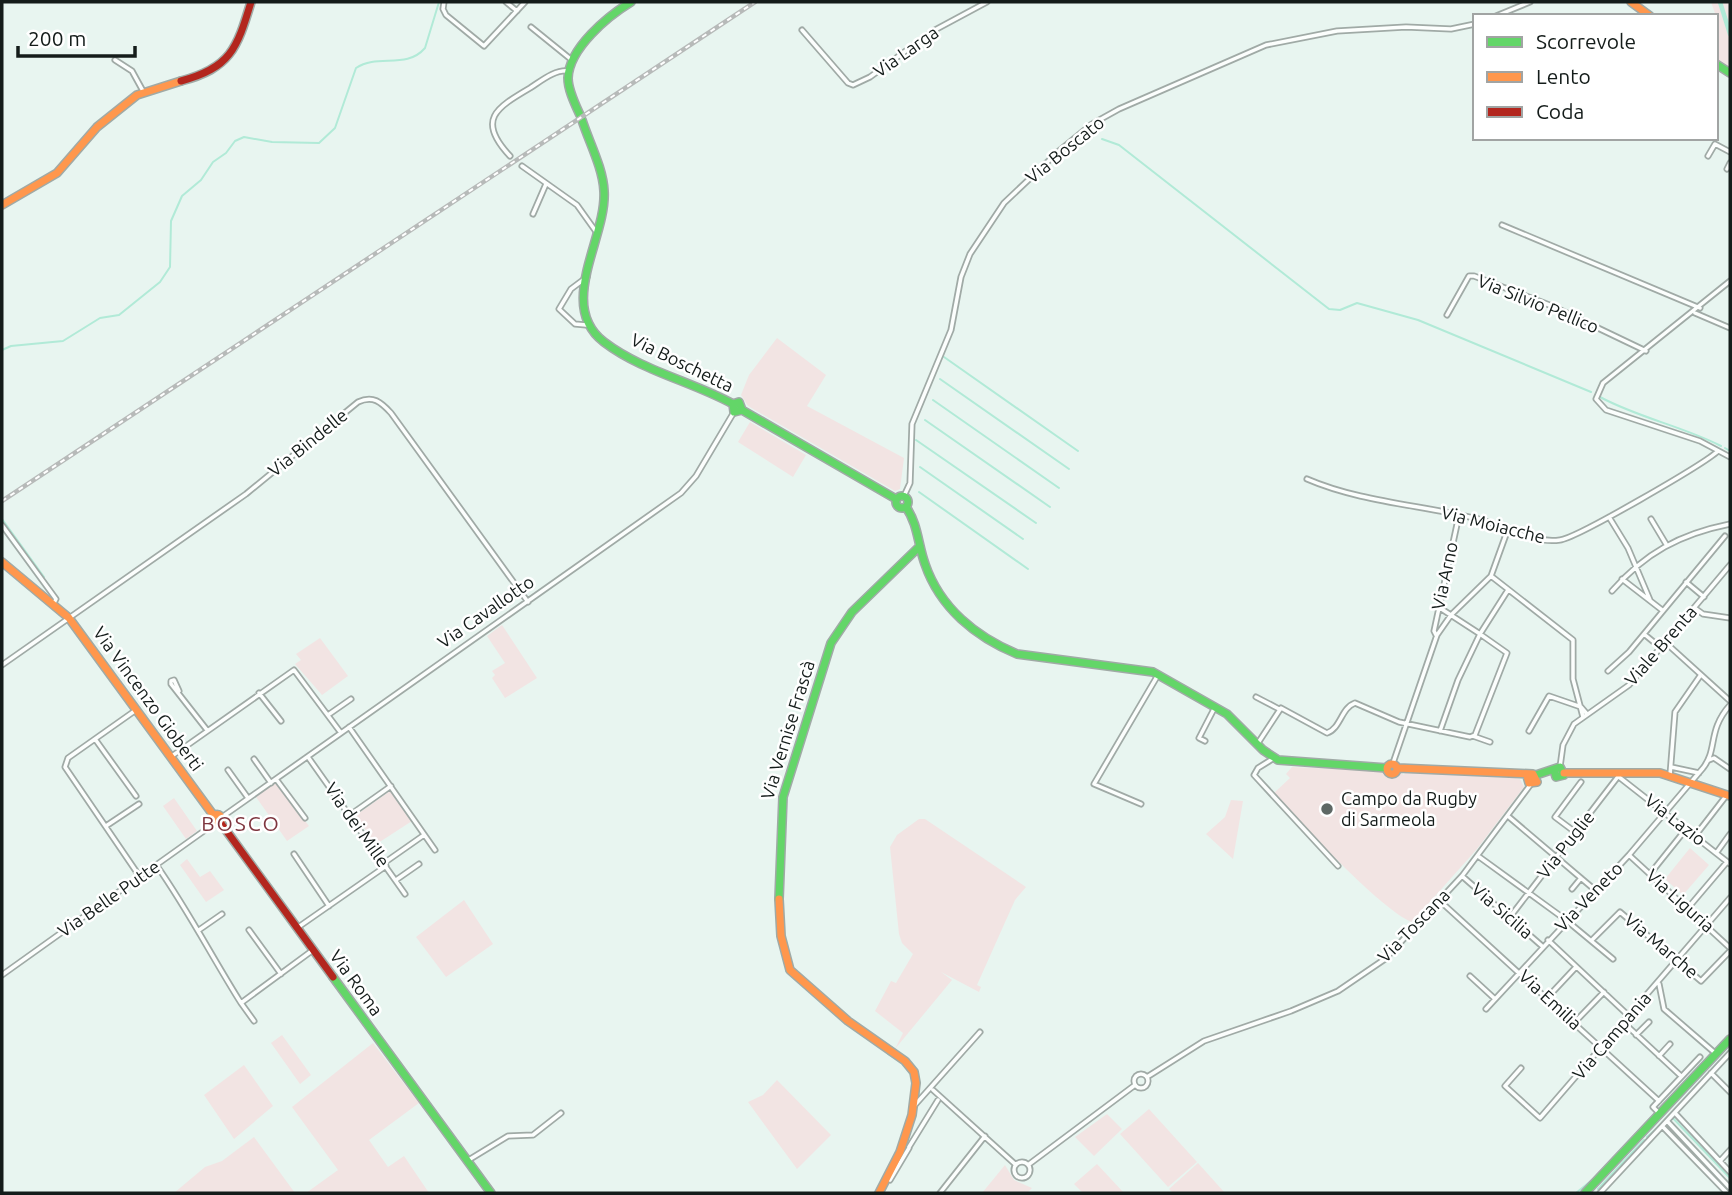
<svg xmlns="http://www.w3.org/2000/svg" width="1732" height="1195" font-family="Ubuntu,sans-serif">
  <rect width="100%" height="100%" fill="#e8f5f0"/>
  <!-- green -->
  <path fill="#f2e4e3" d="M1711,2H1730V70L1716,60V16Z
    M777,338L826,375L807,406L904,458L900,489L895,491L748,406L741,395L749,375Z
    M750,422L806,455L793,477L738,442Z
    M502,625L537,678L505,698L492,678L495,675L492,671L505,663L487,636Z
    M320,638L348,676L322,695L295,664L301,660L296,654Z
    M1292,767L1382,771L1388,777L1400,772L1404,775L1405,772L1505,776L1520,779L1524,787L1477,849L1412,922C1382,911 1298,820 1274,793L1290,778L1286,774Z
    M276,782L309,826L287,841L256,797Z
    M390,791L412,821L375,845L356,815Z
    M174,798L197,831L186,839L163,806Z
    M1231,800L1243,801L1233,859L1206,834L1225,817Z
    M919,819H925L1026,887L1015,900L977,985L981,987L979,992L941,972L952,980L895,1049L903,1033L875,1011L891,981L896,983L913,954L902,943L899,934L890,847L897,835Z
    M1690,848L1709,865L1683,895L1665,879Z
    M187,859L200,877L210,871L224,890L206,902L180,865Z
    M464,900L493,944L446,977L416,937Z
    M282,1035L311,1075L300,1084L271,1043Z
    M373,1043L419,1103L369,1140L388,1167L404,1156L429,1193H306L338,1170L292,1107Z
    M244,1065L273,1106L234,1139L204,1095Z
    M777,1080L831,1135L797,1169L748,1102L763,1095Z
    M1149,1109L1197,1162L1168,1187L1120,1134Z
    M1107,1114L1122,1129L1094,1156L1075,1137Z
    M254,1137L295,1193H174L205,1167L222,1161Z
    M1198,1163L1225,1193H1173L1169,1189Z
    M1097,1164L1124,1193H1083L1074,1184Z
    M1005,1165L1014,1180L1032,1188L1027,1193H982Z"/>
  <g fill="none" stroke-linecap="round" stroke-linejoin="round">
    <!-- stream -->
    <path stroke="#b1ead7" stroke-width="2" d="M1102,139L1119,145L1329,309L1340,310L1357,303L1418,320L1591,392
      M2,350L11,346L63,341L100,318L119,315L160,282L170,267L171,221L182,196L201,180L213,162L226,153L235,141L244,137L272,142L319,143L335,128L356,68C378,53 406,70 425,48L439,2
      M944,357L1078,451
      M940,379L1069,469
      M1600,397C1639,418 1682,426 1721,446
      M933,400L1059,488
      M925,420L1050,507
      M916,440L1036,523
      M1725,448L1730,451
      M920,467L1023,539
      M919,492L1028,569
      M2,519L44,577
      M786,971L792,976
      M794,978L805,987
      M888,1054L904,1064L913,1078
      M918,1072L919,1099
      M1647,1137L1671,1116L1730,1178
      M1598,1189L1644,1140
      M1576,1193L1592,1180"/>
    <!-- canal -->
    <path stroke="#b1ead7" stroke-width="4.5" d="M1720,2L1730,34"/>
    <!-- street casing -->
    <g stroke="#a0aaa6" stroke-width="7">
      <path id="street" d="M444,2L443,9L446,15L484,46L525,2
        M506,2L517,11
        M1496,16L1530,2
        M531,27L573,61
        M802,30L848,83L853,85L870,77L933,31L987,2
        M115,60L132,71L143,91
        M510,156C476,120 496,108 530,88C541,81 555,69 569,71
        M1708,156L1715,144L1730,152
        M522,166L577,205L597,233
        M1727,169L1730,163
        M533,214L546,184
        M1502,225L1700,308
        M1730,281L1603,383L1596,399L1606,410L1700,441L1730,457
        M1695,313L1730,328
        M1447,315L1469,276H1474L1552,306L1646,351
        M586,325L575,324L559,309L571,289L587,277
        M1307,479C1360,502 1422,505 1478,519C1504,526 1533,544 1560,540C1577,538 1704,464 1718,451
        M904,496L910,483L912,424L951,330L961,277L970,254L1004,203L1059,151L1092,124L1119,109L1266,45L1337,31L1406,27L1451,29L1475,24
        M1609,517L1628,548L1650,600
        M1651,519L1666,544
        M2,525L56,599L54,603
        M1491,576L1573,640V679L1583,717
        M1622,579L1662,610
        M1686,582L1704,597
        M1612,591C1645,553 1680,534 1730,524
        M1440,608L1480,634L1458,680L1440,731
        M1696,609L1703,614L1730,618
        M1644,634L1661,648
        M1436,635L1434,631L1459,515
        M1666,643L1730,701
        M2,665L246,494L358,402C373,395 381,402 391,413L528,602
        M1608,671L1629,652L1725,536
        M179,691L174,680L171,681V684L207,730
        M259,693L281,721
        M1256,697L1279,709
        M136,710L68,758L65,767L140,877
        M328,715L351,699
        M349,727L435,850
        M1529,731L1549,696L1581,707L1587,714
        M1473,736L1490,742
        M95,739L136,796
        M1205,741L1199,738L1215,707
        M1258,743L1281,708L1327,733C1341,728 1341,708 1355,703L1399,722L1470,737L1475,735L1507,653L1480,634L1508,590
        M172,756L294,670L341,733
        M308,757L405,894
        M1274,758L1258,768L1254,775L1338,866
        M254,759L271,783
        M1709,760L1714,758L1730,769
        M1393,763L1437,635L1451,615L1491,576L1508,529
        M1560,767L1563,745L1574,724L1629,685L1730,565
        M1671,767L1699,773
        M228,770L248,798
        M1670,775L1675,712L1700,676
        M1619,777L1730,864
        M276,779L305,818
        M1141,804L1094,784L1158,675
        M350,815L391,786
        M222,817L681,493L696,476L734,412
        M1509,817L1595,890
        M106,826L139,804
        M1575,832L1555,817L1581,782
        M1695,836L1726,796
        M1717,852L1730,834
        M294,854L329,906
        M1629,855L1730,948
        M1478,856L1566,920L1613,959
        M384,863L424,835
        M157,866C188,910 212,957 241,1003L313,950
        M1650,874L1686,829
        M1462,876L1542,946
        M396,880L419,864
        M1572,889L1581,878
        M1440,901L1659,1101
        M1688,908L1727,862
        M1510,917L1620,774
        M297,928L386,866
        M199,930L222,914
        M249,930L281,974
        M1548,940L1630,1017
        M1592,940L1620,912L1701,981L1730,951
        M2,975L215,823
        M1470,976L1495,999
        M1659,984L1664,1009L1715,1053
        M1547,998L1576,967
        M241,1003L254,1021
        M1486,1009L1629,855L1703,768C1718,749 1707,731 1730,705
        M1574,1023L1604,992
        M1624,1023L1681,1076
        M1636,1035L1649,1022
        M1659,1056L1670,1044
        M1521,1068L1505,1086L1540,1118L1730,898
        M1711,1073L1730,1092
        M1134 1081a7 7 0 1 1 14 0a7 7 0 1 1-14 0Z
        M1147,1077L1204,1041L1291,1011L1338,991L1385,959L1462,876L1531,784
        M933,1090L1016,1165
        M914,1106L980,1032
        M1675,1113L1730,1172
        M1660,1114L1653,1107L1700,1057
        M1668,1122L1730,1188
        M1663,1127L1727,1193
        M909,1147L938,1100
        M467,1161L508,1136L533,1135L561,1113
        M1720,1161L1730,1150
        M1014 1170a8 8 0 1 1 16 0a8 8 0 1 1-16 0Z
        M1028,1165L1135,1085
        M890,1180L909,1148
        M940,1193L985,1136
        M1600,1193L1730,1053"/>
    </g>
    <!-- fast casing -->
    <g stroke="#a0aaa6" stroke-width="10">
      <path id="fast" d="M1716,64L1730,73
        M580,115C575,104 568,90 568,78C569,48 608,16 631,2
        M582,120C589,142 603,168 604,191C607,238 556,305 604,342C642,371 691,381 733,404L734,412L742,410
        M733,404L739,402L742,410L896,499
        M896 502a6 6 0 1 1 12 0a6 6 0 1 1-12 0Z
        M906,507C918,524 918,545 925,564C940,608 976,637 1017,654L1153,672L1227,714L1263,750L1278,760L1387,768
        M1536,775L1560,767L1564,775L1556,777L1554,770
        M779,899L783,797L831,643L852,612L920,546
        M333,977L491,1193
        M1585,1193L1730,1039"/>
    </g>
    <!-- slow casing -->
    <g stroke="#a0aaa6" stroke-width="10">
      <path id="slow" d="M1631,2L1650,16
        M2,205L57,173L97,127L137,95L181,81
        M2,562L69,618L214,816
        M1387 769a5 5 0 1 1 10 0a5 5 0 1 1-10 0Z
        M1398,768L1533,774L1537,782L1529,783L1527,776
        M1564,773H1660L1730,796
        M212.5 819a4.5 4.5 0 1 1 9 0a4.5 4.5 0 1 1-9 0Z
        M779,899L781,936L790,970L848,1021L905,1061L914,1072L916,1083L912,1115L900,1152L879,1193"/>
    </g>
    <!-- jam casing -->
    <g stroke="#a0aaa6" stroke-width="10">
      <path id="jam" d="M181,81C230,68 237,49 251,2
        M220,822L333,977"/>
    </g>
    <!-- street -->
    <use href="#street" stroke="#fcfefd" stroke-width="3.5"/>
    <!-- fast -->
    <use href="#fast" stroke="#63d668" stroke-width="7"/>
    <!-- slow -->
    <use href="#slow" stroke="#ff974d" stroke-width="7"/>
    <!-- jam -->
    <use href="#jam" stroke="#b3261e" stroke-width="7"/>
    <!-- rail casing -->
    <g stroke="#b7bab9" stroke-width="4.5">
      <path id="rail" d="M2,501L755,2"/>
    </g>
    <!-- rail -->
    <use href="#rail" stroke="#fff" stroke-width="2" stroke-dasharray="5" stroke-linecap="butt"/>
  </g>
  <!-- markers -->
  <circle fill="#5e6865" stroke="#fff" stroke-width="2.5" cx="1327" cy="809" r="7"/>
  <g text-anchor="middle" stroke-width="5" stroke-linejoin="round" paint-order="stroke">
    <!-- street labels -->
    <g font-size="18" fill="#141c1a" stroke="#fff">
      <text transform="translate(906 52) rotate(-35)" y="6">Via Larga</text>
      <text transform="translate(1065 150) rotate(-39)" y="6">Via Boscato</text>
      <text transform="translate(1538 304) rotate(22)" y="6">Via Silvio Pellico</text>
      <text transform="translate(682 363) rotate(26)" y="6">Via Boschetta</text>
      <text transform="translate(308 443) rotate(-39)" y="6">Via Bindelle</text>
      <text transform="translate(1493 525) rotate(14)" y="6">Via Moiacche</text>
      <text transform="translate(1445 576) rotate(-78)" y="6">Via Arno</text>
      <text transform="translate(486 612) rotate(-35)" y="6">Via Cavallotto</text>
      <text transform="translate(1661 646) rotate(-49)" y="6">Viale Brenta</text>
      <text transform="translate(148 699) rotate(54)" y="6">Via Vincenzo Gioberti</text>
      <text transform="translate(788 730) rotate(-73)" y="6">Via Vernise Frascà</text>
      <text transform="translate(1675 820) rotate(38)" y="6">Via Lazio</text>
      <text transform="translate(357 825) rotate(55)" y="6">Via dei Mille</text>
      <text transform="translate(1566 845) rotate(-52)" y="6">Via Puglie</text>
      <text transform="translate(1589 897) rotate(-46)" y="6">Via Veneto</text>
      <text transform="translate(109 899) rotate(-35)" y="6">Via Belle Putte</text>
      <text transform="translate(1680 901) rotate(42)" y="6">Via Liguria</text>
      <text transform="translate(1502 911) rotate(41)" y="6">Via Sicilia</text>
      <text transform="translate(1414 926) rotate(-46)" y="6">Via Toscana</text>
      <text transform="translate(1661 946) rotate(40)" y="6">Via Marche</text>
      <text transform="translate(356 983) rotate(54)" y="6">Via Roma</text>
      <text transform="translate(1550 1000) rotate(43)" y="6">Via Emilia</text>
      <text transform="translate(1612 1036) rotate(-49)" y="6">Via Campania</text>
    </g>
    <!-- poi labels -->
    <g font-size="18" fill="#141c1a" stroke="#fff" text-anchor="start">
      <text x="1341" y="805">Campo da Rugby<tspan x="1341" dy="21">di Sarmeola</tspan></text>
    </g>
    <!-- quarter labels -->
    <g font-size="21" letter-spacing="2" fill="#7e363f" stroke="#fff">
      <text x="241" y="831">BOSCO</text>
    </g>
  </g>
  <!-- border -->
  <rect width="1732" height="1195" fill="none" stroke="#141c1a" stroke-width="7"/>
  <!-- legend -->
  <rect x="1473" y="14" width="245" height="126" fill="#ffffff" stroke="#a1a4a3" stroke-width="2"/>
  <rect x="1487" y="37" width="35" height="10" fill="#63d668" stroke="#a1a4a3" stroke-width="2"/>
  <text x="1536" y="49" font-size="21" fill="#141c1a">Scorrevole</text>
  <rect x="1487" y="72" width="35" height="10" fill="#ff974d" stroke="#a1a4a3" stroke-width="2"/>
  <text x="1536" y="84" font-size="21" fill="#141c1a">Lento</text>
  <rect x="1487" y="107" width="35" height="10" fill="#b3261e" stroke="#a1a4a3" stroke-width="2"/>
  <text x="1536" y="119" font-size="21" fill="#141c1a">Coda</text>
  <!-- scale -->
  <path d="M18 46v10h117v-10" fill="none" stroke="#141c1a" stroke-width="3.5"/>
  <text x="28" y="46" font-size="21" fill="#141c1a" stroke="#ffffff" stroke-width="5" paint-order="stroke">200 m</text>
</svg>
